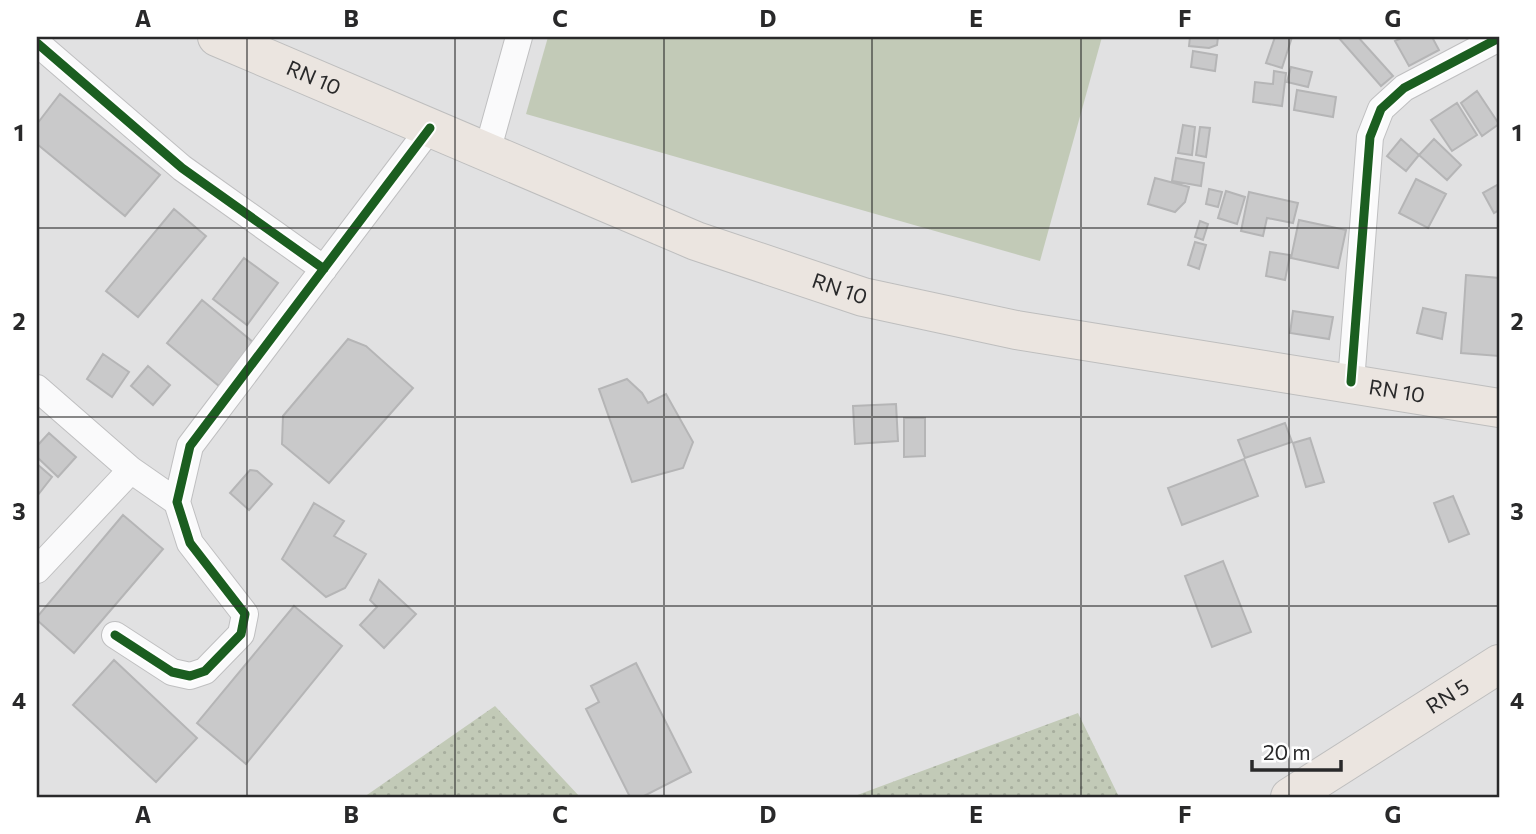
<svg xmlns="http://www.w3.org/2000/svg" width="1536" height="834" font-family="Commissioner,sans-serif">
  <defs>
    <pattern id="park-dots" width="8" height="8" patternUnits="userSpaceOnUse" patternTransform="scale(1.75)"><rect width="8" height="8" fill="#c2cab7"/><path d="M2 2h.1M6 6h.1" fill="none" stroke="#a7ae9e" stroke-width="1.8" stroke-linecap="round"/></pattern>
  </defs>
  <rect width="100%" height="100%" fill="#e1e1e2"/>
  <!-- park -->
  <path fill="url(#park-dots)" d="M495,706L580,797H364Z
    M1078,713L1119,797H852Z"/>
  <!-- pitch -->
  <path fill="#c2cab7" d="M548,37H1102L1040,261L526,114Z"/>
  <!-- building -->
  <path fill="#c9c9ca" stroke="#b5b5b6" stroke-width="2" d="M1190,37H1218L1217,45L1209,48L1189,46Z
    M1275,37H1292L1282,68L1266,63Z
    M1338,37H1358L1393,76L1381,86Z
    M1404,37H1432L1439,50L1409,66L1395,41Z
    M1193,51L1217,55L1215,71L1191,67Z
    M1291,67L1312,72L1308,87L1287,82Z
    M1274,71L1286,73L1282,106L1253,102L1255,82L1273,84Z
    M1297,90L1336,97L1333,117L1294,110Z
    M1477,91L1499,124L1482,136L1461,103Z
    M60,94L160,175L125,216L37,144V124Z
    M1457,103L1477,135L1452,151L1431,120Z
    M1183,125L1195,127L1192,155L1178,153Z
    M1200,127L1210,128L1206,157L1196,155Z
    M1401,139L1419,155L1406,171L1387,156Z
    M1434,139L1461,165L1447,180L1419,155Z
    M1176,158L1204,163L1201,186L1172,181Z
    M1155,178L1189,187L1185,202L1175,212L1148,204Z
    M1416,179L1446,194L1428,228L1399,213Z
    M1499,184V210L1494,213L1483,193Z
    M1209,189L1222,192L1218,207L1206,204Z
    M1226,191L1245,197L1237,224L1218,218Z
    M1249,192L1298,203L1293,223L1267,218L1263,236L1241,231Z
    M174,209L206,236L138,317L106,291Z
    M1299,220L1346,230L1338,268L1291,258Z
    M1200,221L1208,224L1203,240L1195,237Z
    M1195,242L1206,245L1199,269L1188,265Z
    M1270,252L1290,255L1285,280L1266,276Z
    M244,258L278,283L247,325L213,299Z
    M1466,275L1499,278V356L1461,353Z
    M202,300L254,343L219,386L167,343Z
    M1423,308L1446,313L1442,339L1417,333Z
    M1293,311L1333,317L1329,339L1290,333Z
    M348,339L366,346L413,388L329,483L282,444L283,416Z
    M103,354L129,372L112,397L87,379Z
    M148,366L170,385L153,405L131,386Z
    M627,379L642,393L648,403L666,394L693,442L683,468L632,482L599,389Z
    M896,404L898,441L855,444L853,406Z
    M904,418H925V456L904,457Z
    M1285,423L1292,442L1245,458L1238,440Z
    M49,433L76,457L58,477L37,457V446Z
    M1310,438L1324,482L1306,487L1293,443Z
    M1244,459L1258,496L1182,525L1168,488Z
    M37,464L52,477L37,496Z
    M250,470L257,471L272,484L249,510L230,493Z
    M1453,496L1469,534L1449,542L1434,503Z
    M314,503L344,521L334,536L366,554L345,588L326,597L282,559Z
    M123,515L163,549L74,653L37,620V617Z
    M1223,561L1251,632L1212,647L1185,576Z
    M379,580L416,614L384,648L360,625L377,607L370,600Z
    M294,606L342,646L246,764L197,723Z
    M114,660L197,738L156,782L73,705Z
    M636,663L691,772L642,797H630L586,709L599,702L591,686Z"/>
  <g fill="none" stroke-linecap="round" stroke-linejoin="round">
    <!-- minor casing -->
    <g stroke="#bfbfc0" stroke-width="28">
      <path id="minor" d="M37,43L182,168L324,269
        M487,152L519,37
        M1351,382L1370,137L1381,109L1404,88L1499,38
        M37,388L131,470L177,502
        M37,570L131,470
        M115,635L172,672L190,676L205,671L241,634L245,614L190,543L177,502L190,446L430,128"/>
    </g>
    <!-- primary casing -->
    <g stroke="#bebebe" stroke-width="40">
      <g id="primary">
        <path id="s1" d="M217,37L696,241L863,297L1016,330L1499,408"/>
        <path id="s2" d="M1290,797L1499,664"/>
      </g>
    </g>
    <!-- minor -->
    <use href="#minor" stroke="#fafafb" stroke-width="26"/>
    <!-- primary -->
    <use href="#primary" stroke="#ebe5e0" stroke-width="38"/>
    <!-- cycleway casing -->
    <g stroke="#fff" stroke-width="13">
      <path id="cycleway" d="M37,43L182,168L324,269
        M1351,382L1370,137L1381,109L1404,88L1499,38
        M115,635L172,672L190,676L205,671L241,634L245,614L190,543L177,502L190,446L430,128"/>
    </g>
    <!-- cycleway -->
    <use href="#cycleway" stroke="#1b5e20" stroke-width="9"/>
  </g>
  <!-- grid -->
  <path fill="none" stroke="#29292a" stroke-width="2" stroke-opacity="0.55" d="M247,37V797M455,37V797M664,37V797M872,37V797M1081,37V797M1289,37V797M37,228H1499M37,417H1499M37,606H1499"/>
  <g text-anchor="middle" stroke-width="7" stroke-linejoin="round" paint-order="stroke">
    <!-- street labels -->
    <g font-size="21" fill="#29292a" stroke="#fff">
      <text dy="7" stroke="none"><textPath href="#s1" startOffset="105">RN 10</textPath></text>
      <text dy="7" stroke="none"><textPath href="#s1" startOffset="672">RN 10</textPath></text>
      <text dy="7" stroke="none"><textPath href="#s1" startOffset="1239">RN 10</textPath></text>
      <text dy="7" stroke="none"><textPath href="#s2" startOffset="187">RN 5</textPath></text>
    </g>
  </g>
  <!-- border -->
  <rect width="1536" height="834" fill="none" stroke="#ffffff" stroke-width="77"/>
  <!-- scale -->
  <path d="M1252 760v10h89v-10" fill="none" stroke="#29292a" stroke-width="3.5"/>
  <text x="1263" y="760" font-size="21" fill="#29292a" stroke="#ffffff" stroke-width="5" paint-order="stroke">20 m</text>
  <rect x="38" y="38" width="1460" height="758" fill="none" stroke="#29292a" stroke-width="2.5"/>
  <g font-size="23" text-anchor="middle" font-weight="bold" fill="#29292a">
    <text x="143" y="27">A</text>
    <text x="351" y="27">B</text>
    <text x="560" y="27">C</text>
    <text x="768" y="27">D</text>
    <text x="976" y="27">E</text>
    <text x="1185" y="27">F</text>
    <text x="1393" y="27">G</text>
    <text x="19" y="141">1</text>
    <text x="1517" y="141">1</text>
    <text x="19" y="330">2</text>
    <text x="1517" y="330">2</text>
    <text x="19" y="520">3</text>
    <text x="1517" y="520">3</text>
    <text x="19" y="709">4</text>
    <text x="1517" y="709">4</text>
    <text x="143" y="823">A</text>
    <text x="351" y="823">B</text>
    <text x="560" y="823">C</text>
    <text x="768" y="823">D</text>
    <text x="976" y="823">E</text>
    <text x="1185" y="823">F</text>
    <text x="1393" y="823">G</text>
  </g>
</svg>
